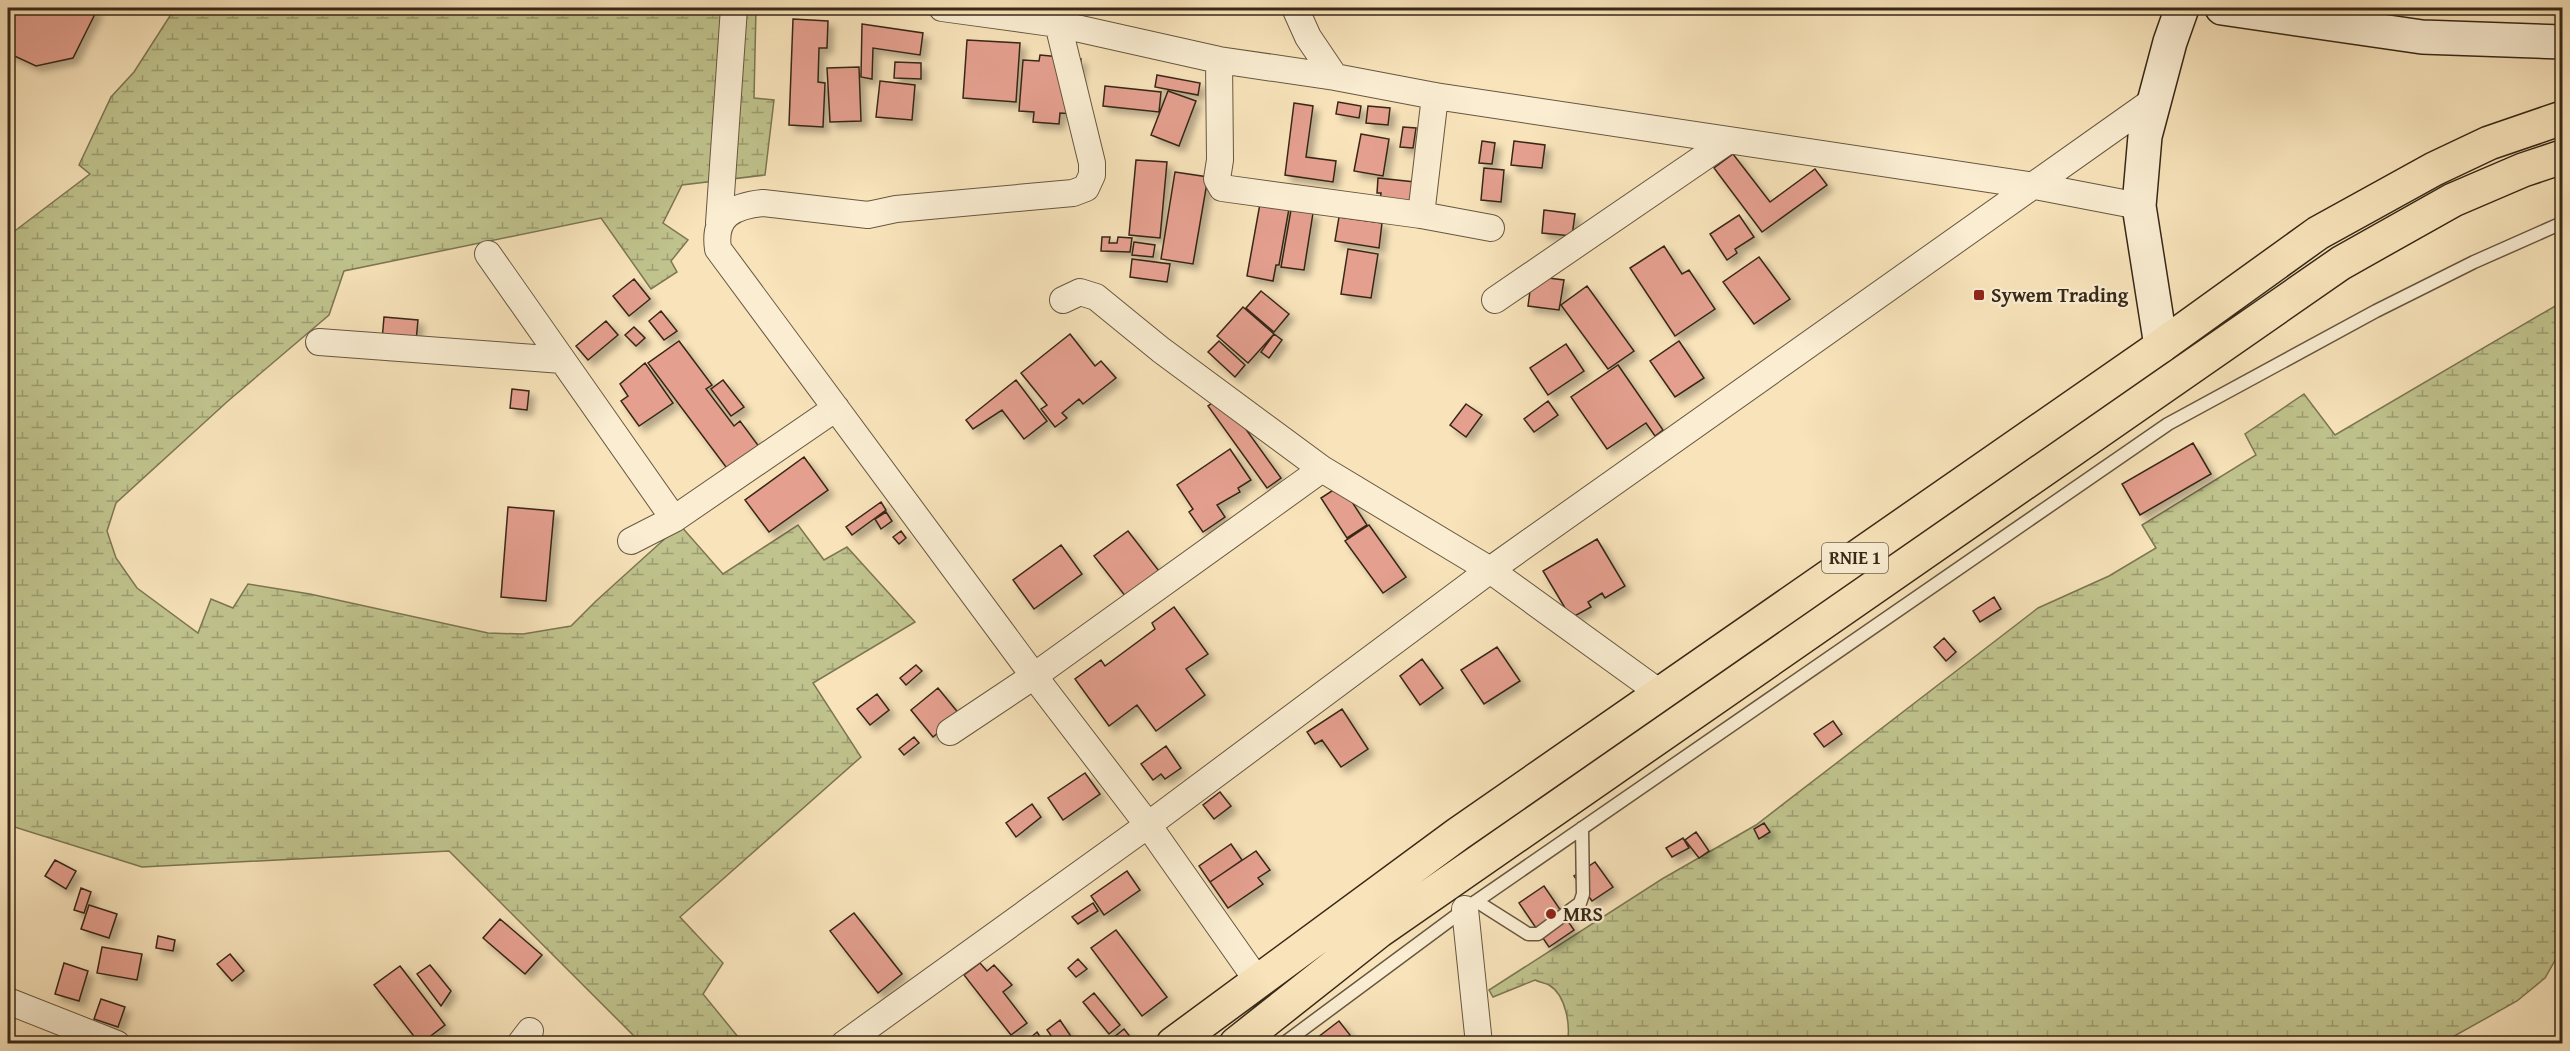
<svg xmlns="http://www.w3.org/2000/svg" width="2570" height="1051" font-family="'Gentium Book Plus',serif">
  <defs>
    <pattern id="wetland-marsh" width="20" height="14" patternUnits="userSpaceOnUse" patternTransform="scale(1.5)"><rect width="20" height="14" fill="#c0c38d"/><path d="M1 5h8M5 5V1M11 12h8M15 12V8" fill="none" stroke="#9d9e72"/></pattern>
    <filter id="shadow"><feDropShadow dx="5.5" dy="5.5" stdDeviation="3" flood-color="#0004"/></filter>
  </defs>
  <rect width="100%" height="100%" fill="#f8e3ba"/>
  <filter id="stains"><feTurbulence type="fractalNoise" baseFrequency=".00333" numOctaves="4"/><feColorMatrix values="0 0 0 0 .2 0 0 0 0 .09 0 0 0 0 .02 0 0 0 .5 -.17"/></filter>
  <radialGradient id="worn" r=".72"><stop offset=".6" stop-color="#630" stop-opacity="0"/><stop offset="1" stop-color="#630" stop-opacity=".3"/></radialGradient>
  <!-- wetland -->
  <path fill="url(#wetland-marsh)" stroke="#7c7652" stroke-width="1.5" d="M175,8H756L754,98L774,100L765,175L682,185L663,223L688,240L671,261L677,272L651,289L601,218L344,271L329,315L228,401L116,503L107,531L116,558L137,588L198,633L211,599L233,608L248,584L310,594L488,633L523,634L571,626L596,601L680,525L723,574L798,525L824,560L847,547L915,622L813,683L861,757L680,917L723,963L703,994L743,1043H641L449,851L142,867L8,825V236L90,174L79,165L111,97L134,72Z
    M2562,302V948L2545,978L2517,1001L2440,1044H1567C1571,1026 1566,995 1549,985C1545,983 1539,982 1535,980L1493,997L1489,990L1662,879L1756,825L2038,608L2109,576L2156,548L2142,525L2256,455L2245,434L2304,394L2335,435Z"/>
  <!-- building -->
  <path fill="#e49f8e" stroke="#372817" stroke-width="1.5" filter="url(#shadow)" d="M8,8H95L96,12L73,58L36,66L8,53Z
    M793,19L828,21L827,48H819L818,82L825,83L823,127L789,125Z
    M862,24L923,33L920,55L873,48L872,79L861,77Z
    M967,40L1020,43L1016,102L963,98Z
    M1040,55L1081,59L1076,114L1060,113L1059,124L1033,122L1034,112L1019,111L1023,60L1039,61Z
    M895,62L921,63V79L894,78Z
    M859,67L861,121L830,122L827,68Z
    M1157,75L1200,83L1198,95L1155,87Z
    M880,81L915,85L912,120L876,117Z
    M1105,86L1161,92L1159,112L1103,106Z
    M1168,91L1196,101L1179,146L1151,135Z
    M1338,102L1361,106L1359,118L1336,114Z
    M1294,103L1313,106L1306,157L1336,161L1333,182L1285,175Z
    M1368,106L1390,108L1388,125L1366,123Z
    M1403,127L1416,128L1413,148L1400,147Z
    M1361,134L1389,139L1383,176L1354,171Z
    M1482,141L1495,143L1492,164L1479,163Z
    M1514,141L1545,145L1542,168L1511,165Z
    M1733,154L1770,202L1815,169L1827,185L1762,232L1714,168Z
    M1136,160L1167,162L1160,238L1129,235Z
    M1484,168L1504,170L1501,202L1481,200Z
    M1175,172L1208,177L1193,264L1161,259Z
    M1378,178L1415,182L1413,207L1380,202L1381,193H1377Z
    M1261,198L1290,203L1279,265H1276L1273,281L1247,276Z
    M1291,210L1313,213L1304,270L1281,267Z
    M1544,210L1575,214L1572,236L1542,233Z
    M1739,215L1754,237L1735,249L1737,253L1727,260L1710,234Z
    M1339,217L1382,223L1379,248L1335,241Z
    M1102,237H1110L1109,243H1117L1118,237L1132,238L1130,252L1101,251Z
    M1134,242L1155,245L1153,257L1132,255Z
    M1664,246L1682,274L1689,270L1715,309L1675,336L1630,268Z
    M1348,249L1378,254L1371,298L1341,294Z
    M1759,257L1790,299L1754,324L1723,282Z
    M1132,259L1170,264L1167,282L1130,277Z
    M1532,276L1564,280L1559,310L1528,306Z
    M634,279L650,299L629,316L613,296Z
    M1587,286L1634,351L1608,369L1561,305Z
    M1261,291L1289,314L1274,332L1246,308Z
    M1243,307L1274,334L1248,363L1217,336Z
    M661,311L677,331L664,340L649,321Z
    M384,317L418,320L415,352H381Z
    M606,321L618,335L588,360L576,346Z
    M634,327L645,338L636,346L625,335Z
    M1070,334L1095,366L1101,361L1116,378L1083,404L1079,399L1062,413L1067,418L1055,427L1041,409L1047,405L1021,373Z
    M1274,334L1282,340L1269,358L1261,352Z
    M679,341L712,385L706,389L734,426L740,421L763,452L732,475L648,363Z
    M1219,341L1245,365L1235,377L1208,352Z
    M1679,341L1704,378L1675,397L1650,361Z
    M1566,344L1584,371L1548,395L1530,368Z
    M645,363L673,403L639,426L621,401L628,396L620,384Z
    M1618,365L1663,430L1655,436L1646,423L1607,449L1571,397Z
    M723,380L744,407L731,416L711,389Z
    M1016,380L1047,421L1024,439L1002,410L973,429L966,420Z
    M512,389L529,391L527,410L510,408Z
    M1222,396L1281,478L1267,488L1208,406Z
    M1548,401L1558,415L1534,432L1524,419Z
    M1466,404L1482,415L1466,437L1450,425Z
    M2193,443L2211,474L2140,515L2122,484Z
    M1230,449L1251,480L1238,488L1240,492L1217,505L1225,517L1203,532L1189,512L1193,509L1177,485Z
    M804,457L828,490L769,532L745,500Z
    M1341,485L1367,525L1347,538L1321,498Z
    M881,502L886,510L852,535L846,527Z
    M508,507L554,511L546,601L501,597Z
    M886,512L892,521L881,529L875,519Z
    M1369,525L1406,577L1383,593L1345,541Z
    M901,531L906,538L899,544L893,537Z
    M1128,531L1159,571L1126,597L1094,556Z
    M1597,539L1625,586L1605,598L1602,593L1588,602L1591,607L1571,618L1543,571Z
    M1061,545L1082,574L1034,609L1013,580Z
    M1994,597L2001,609L1980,622L1973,611Z
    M1174,607L1208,654L1186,669L1205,695L1156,731L1137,705L1109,726L1075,679L1101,660L1105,666L1155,629L1152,623Z
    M1944,638L1956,652L1946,661L1934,647Z
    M1497,647L1520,681L1484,704L1461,670Z
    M1422,659L1443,688L1420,705L1400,676Z
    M916,665L922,671L906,685L900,678Z
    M938,688L960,715L933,737L911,710Z
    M877,694L889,710L870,725L857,709Z
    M1342,709L1368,749L1341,767L1322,740L1315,744L1307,732Z
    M1833,721L1842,734L1824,747L1814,734Z
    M914,737L919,743L904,755L899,749Z
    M1166,746L1181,768L1165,779L1161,774L1153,780L1141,764Z
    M1085,773L1100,794L1063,820L1048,798Z
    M1220,792L1231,806L1214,819L1203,805Z
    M1032,804L1041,817L1016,837L1006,823Z
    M1764,823L1770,832L1759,839L1754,829Z
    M1696,832L1709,851L1699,858L1685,840Z
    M1683,838L1689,848L1672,857L1666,848Z
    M1231,844L1242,860L1210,882L1199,866Z
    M1256,851L1270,870L1258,878L1263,884L1228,908L1210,882Z
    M55,860L76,871L66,889L45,876Z
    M1595,862L1613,887L1592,901L1574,876Z
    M1127,871L1140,890L1104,915L1091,896Z
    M1544,886L1574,930L1549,947L1519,903Z
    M81,888L91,892L84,913L74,910Z
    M1093,903L1098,911L1078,924L1072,917Z
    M89,905L117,914L109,938L81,929Z
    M854,913L902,974L878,993L830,931Z
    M500,919L542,955L525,974L483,938Z
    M1116,930L1167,997L1142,1016L1091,948Z
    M158,936L175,940L173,951L156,948Z
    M102,947L142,954L137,980L97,973Z
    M230,954L244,971L232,981L217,964Z
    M1078,959L1087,969L1076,977L1068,968Z
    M64,963L88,971L79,1001L55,994Z
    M980,963L987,971L994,965L1012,985L1003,992L1027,1023L1011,1035L964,975Z
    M430,965L451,991L441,1006L417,974Z
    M400,966L445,1025L420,1044L374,985Z
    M1094,993L1120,1025L1109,1034L1083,1002Z
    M101,999L125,1007L118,1027L94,1019Z
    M1060,1020L1076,1044H1057L1047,1030Z
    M1339,1021L1350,1035L1338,1044H1309Z
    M1124,1029L1136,1044H1117L1113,1038Z
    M1037,1032L1045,1044H1023Z"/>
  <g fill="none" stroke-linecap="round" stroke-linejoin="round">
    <!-- lane casing -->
    <g stroke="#675740" stroke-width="15">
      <path id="lane" d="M1476,901L1528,934H1538L1580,903L1583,894L1582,828
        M1283,1044L1465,909L2168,424L2376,311L2474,262L2562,223"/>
    </g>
    <!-- street casing -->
    <g stroke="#675740" stroke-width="28">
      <path id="street" d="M942,8L1058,24L1219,60L1335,77L1435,96L2035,186L2139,206
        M1295,8L1308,37L1335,77
        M1058,24L1092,163V175L1086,188L1073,193L896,209L868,215L763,203C734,206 713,215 718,249L1034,676L1148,825L1257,980
        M1219,60L1220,160L1217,179L1222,188L1421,215L1491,228
        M1421,215L1435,96
        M719,223L734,8
        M488,254L674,519
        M1063,300L1080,292L1096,297L1161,350L1322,469L1490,570L1660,693
        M1495,300L1726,142
        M319,342L562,360
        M631,541L674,519L836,408
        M950,732L1034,676L1322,469
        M1465,909L1479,1044
        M8,1001L117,1044
        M520,1044L530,1031
        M844,1044L1148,825L1490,570L2154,100"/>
    </g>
    <!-- secondary casing -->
    <g stroke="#372817" stroke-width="36">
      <path id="secondary" d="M2222,8L2422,37L2562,42
        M2161,346L2139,206L2145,136L2170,42L2182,8"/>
    </g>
    <!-- highway casing -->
    <g stroke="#372817" stroke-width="36">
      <path id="highway" d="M1173,1044L1458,834L2161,346L2318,233L2434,169L2489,143L2562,118
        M1236,1044L1379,931L2341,263L2453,200L2523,170L2562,157"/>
    </g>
    <!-- lane -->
    <use href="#lane" stroke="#faedd2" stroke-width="12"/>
    <!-- street -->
    <use href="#street" stroke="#faedd2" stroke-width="26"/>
    <!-- secondary -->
    <use href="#secondary" stroke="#faedd2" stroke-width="33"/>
    <!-- highway -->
    <use href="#highway" stroke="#f8e3ba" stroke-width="33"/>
  </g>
  <!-- markers -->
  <g fill="#8f2418" stroke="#faedd2" stroke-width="2">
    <rect x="1973" y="289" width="12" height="12" rx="3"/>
    <circle cx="1551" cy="914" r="6"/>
  </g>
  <g text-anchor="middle" stroke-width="4.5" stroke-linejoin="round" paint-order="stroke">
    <!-- shield labels -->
    <rect fill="#faedd2" stroke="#72634f" stroke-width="1.5" x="1822" y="543" width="66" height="30" rx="4.5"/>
    <g font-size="18" font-weight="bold" fill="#372817">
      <text x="1855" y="564">RNIE 1</text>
    </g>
    <!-- poi labels -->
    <g font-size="20" font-weight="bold" fill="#372817" stroke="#faedd2" text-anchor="start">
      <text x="1991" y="302">Sywem Trading</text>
      <text x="1563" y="921">MRS</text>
    </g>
  </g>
  <!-- margin -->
  <rect width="2570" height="1051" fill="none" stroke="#f8e3ba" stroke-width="30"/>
  <rect x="9" y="9" width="2552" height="1033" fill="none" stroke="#372817" stroke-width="3"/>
  <rect x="15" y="15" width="2540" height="1021" fill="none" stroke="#372817" stroke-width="1.5"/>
  <rect width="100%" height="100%" filter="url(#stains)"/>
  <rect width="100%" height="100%" fill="url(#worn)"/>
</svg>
